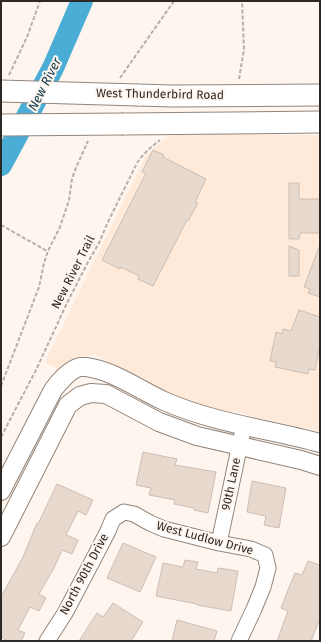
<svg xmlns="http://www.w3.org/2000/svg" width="321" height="642" font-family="'Fira Sans',sans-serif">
  <rect width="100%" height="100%" fill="#fef5ee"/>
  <!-- built -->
  <path fill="#ffe9d9" d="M172,134L279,135H320V432L306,428L267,420L234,411L229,413L177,397L96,355L78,357L59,370L45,362L146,155Z"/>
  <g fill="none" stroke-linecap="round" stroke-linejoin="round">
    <!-- river -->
    <path stroke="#4bacd5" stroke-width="22" d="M1,165L53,68L82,1"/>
  </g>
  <!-- building -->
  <path fill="#e8d9cf" stroke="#ccbeb4" d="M153,150L164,155L163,157L206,179L195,202L198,203L188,221L187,220L153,286L138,279L139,276L121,267L120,269L102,260L146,173L142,172Z
    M289,183H299V199H320V233H300L299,239H289Z
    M289,246L299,250V276H289Z
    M319,247H320V297L308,293L310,289L304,287Z
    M299,310L320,317V345L315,370L309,369L308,374L275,367L276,362L270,361L276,332L282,334L283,329L291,331Z
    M143,452L177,459L175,465L216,472L208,513L194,510V508L174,504L175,500L149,495L151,488L136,485Z
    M252,481L286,488L279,528L264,525L266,516L247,512Z
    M57,484L93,500L86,515L78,511L66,535L78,540L72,554L62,550L54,568L39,594L46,598L39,611L30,607L18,630L25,633L21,641H8L1,637V597L23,557L37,523L38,524Z
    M123,543L156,557L140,592L107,578Z
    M185,560L198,562L196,569L217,573L218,568L238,571L231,611L197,605V604L156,596L163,563L183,567Z
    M308,561L320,565V618L311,641H277L288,611L281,608L286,595L295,573L302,575Z
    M113,603L143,622L131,641H79L97,613L103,617Z
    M177,620L217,631L214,641H172Z"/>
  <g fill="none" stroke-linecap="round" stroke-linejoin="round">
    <!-- minor casing -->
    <g stroke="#92857b" stroke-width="17">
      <path id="minor" d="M219,543L244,425
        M47,641L65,613L94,558L108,531L113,519L124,512L134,514L150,523L164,529L219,543L251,549L265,555L268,568L263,587L254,609L239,641"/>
    </g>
    <!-- tertiary casing -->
    <g stroke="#92857b" stroke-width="20">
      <path id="tertiary" d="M1,491L53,390C58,383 70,369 80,367C82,367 84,367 86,367C112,370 140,390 164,401C214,423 268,429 320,443
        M1,537L68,405L80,396L91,393L106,394L159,422L197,436L301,460L320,466"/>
    </g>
    <!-- secondary casing -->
    <g stroke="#92857b" stroke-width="23">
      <path id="secondary" d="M138,95L172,96L320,95
        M124,124L320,122"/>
    </g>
    <!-- path -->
    <path stroke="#b6afa9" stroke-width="2" stroke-dasharray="4 2" stroke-linecap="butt" d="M9,75L27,37L40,1
      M120,78L174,1
      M239,79L244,49L242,1
      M1,225L47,251
      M1,386L39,287L44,263L48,251L60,227L69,200L72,179L75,170L88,141
      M1,437L36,370L67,303L88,262L99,243L107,224L137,163C143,154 151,147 160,140"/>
    <!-- minor -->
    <use href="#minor" stroke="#fff" stroke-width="15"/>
    <!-- tertiary -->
    <use href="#tertiary" stroke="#fff" stroke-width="18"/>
    <!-- secondary -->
    <use href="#secondary" stroke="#fff" stroke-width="21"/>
    <!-- secondary-bridge casing -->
    <g stroke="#92857b" stroke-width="23" stroke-linecap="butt">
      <path id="secondary-bridge" d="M1,91L138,95
        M1,125L124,124"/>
    </g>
    <!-- secondary-bridge -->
    <use href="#secondary-bridge" stroke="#fff" stroke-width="21"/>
  </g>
  <g text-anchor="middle" stroke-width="4" stroke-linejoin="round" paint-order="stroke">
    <!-- street labels -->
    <g font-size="12" fill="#2d2824" stroke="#fef5ee">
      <text transform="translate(160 94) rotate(1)" y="4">West Thunderbird Road</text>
      <text transform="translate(73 272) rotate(-63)" y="4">New River Trail</text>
      <text transform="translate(231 484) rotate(-78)" y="4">90th Lane</text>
      <text transform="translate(205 538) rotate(15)" y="4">West Ludlow Drive</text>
      <text transform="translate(84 574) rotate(-62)" y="4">North 90th Drive</text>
    </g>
    <!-- water labels -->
    <g font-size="13" font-style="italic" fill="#0e394b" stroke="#fef5ee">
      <text transform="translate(44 84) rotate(-63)" y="5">New River</text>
    </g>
  </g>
  <!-- border -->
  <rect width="321" height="642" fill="none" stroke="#2d2824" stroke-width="4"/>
</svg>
